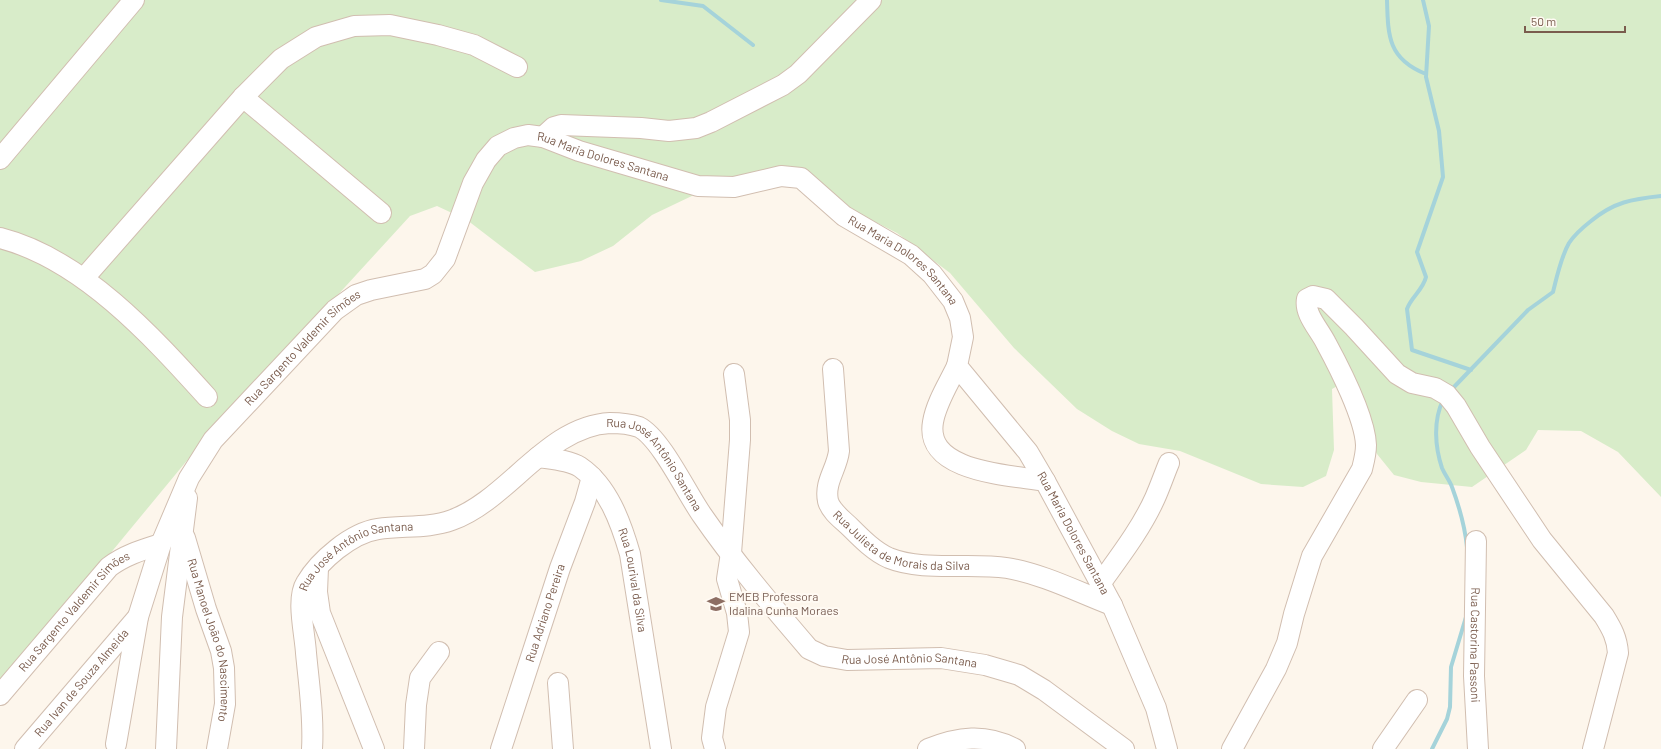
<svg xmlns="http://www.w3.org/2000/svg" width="1661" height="749" font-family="Barlow,sans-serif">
  <rect width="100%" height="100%" fill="#fdf6ec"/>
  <!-- green -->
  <path fill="#d8ecc9" d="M0,0H1661V497L1618,452L1581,431L1538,430L1526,450L1472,487L1421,482L1394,475L1377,454L1341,384L1332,389L1334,450L1326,476L1303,487L1261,484L1180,451L1139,444L1112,431L1077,409L1014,348L950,273L897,233L850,209L801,171L696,194L652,215L613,246L581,261L535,272L467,220L437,206L410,216L194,452L0,687Z"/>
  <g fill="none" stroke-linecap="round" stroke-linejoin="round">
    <!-- stream -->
    <path stroke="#a5d3da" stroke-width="4" d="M661,0L703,6L753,45
      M1387,0C1388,36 1388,59 1426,74
      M1423,0L1429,26L1426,77L1439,131L1443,177L1417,252L1426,277C1423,290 1411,297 1407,309L1412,350L1471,370
      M1454,387L1528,310L1553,292C1557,276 1561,257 1569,243C1575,234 1582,228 1591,221C1614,202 1632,199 1661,196
      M1443,400C1433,421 1435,447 1442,468C1445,475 1450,481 1452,487C1459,506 1465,527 1467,547
      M1432,749L1447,719L1450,707L1451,667L1466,617"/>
    <!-- minor casing -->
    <g stroke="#d1beb0" stroke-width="22">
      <g id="minor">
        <path d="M243,97L381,213"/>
        <path d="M543,137L554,127L561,125L641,128L669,131L696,128L711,122L783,85L798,74L871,0"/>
        <path d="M0,159L134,0"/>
        <path d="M0,238C82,259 151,335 207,397"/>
        <path d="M84,278L243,97L281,59L316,37L354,26L390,25L438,35L474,45L517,67"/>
        <path d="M957,366C949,383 936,403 933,422C924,473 1012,475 1045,481"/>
        <path id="s1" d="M833,369L839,451C837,469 824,482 828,501C831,512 843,520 851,528C862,539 875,552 889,558C924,572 970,562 1007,568C1043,574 1078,592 1112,605"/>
        <path id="s2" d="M538,457C551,459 569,460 580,467C608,486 621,523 630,554L661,749"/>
        <path id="s3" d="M185,538L206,609L221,651L224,668L225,704L217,749"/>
        <path id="s4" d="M1476,541L1474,676L1478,749"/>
        <path d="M318,568L317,592L320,613L374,749"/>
        <path d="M1100,584C1120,556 1141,529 1155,498C1160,487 1164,475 1169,463"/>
        <path d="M558,683L563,749"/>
        <path id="s5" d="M0,695L109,567C125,555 142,550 161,544"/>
        <path id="s6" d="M116,744L138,617L161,544L189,478L213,440L335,310L356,295L371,290L425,279L433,274L445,259L473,183L486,160L498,146L514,138L528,135L543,137L579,151L698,186L734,187L781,176L801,178L844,216L911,255L932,274L953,301L960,318L963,337L957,366L1028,452L1045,481L1112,605L1156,708L1167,749"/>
        <path id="s7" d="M25,749L138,617"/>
        <path d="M166,749L172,617L187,498"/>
        <path id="s8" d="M312,749C314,717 309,685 306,653C305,634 296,599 306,583C319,561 351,533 378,529C402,525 428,529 452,520C508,500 547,426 610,423C619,423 630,424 639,427C661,438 687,494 702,515C733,560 773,607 809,649L824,656L847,660L941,658L985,665L1019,675L1044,690L1124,749"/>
        <path d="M414,749L416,705L420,678L439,652"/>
        <path id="s9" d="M501,749L560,568L585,502L592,477"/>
        <path d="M715,749L712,738L716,707L739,632L737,613L727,579L731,553L740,440V420L734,374"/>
        <path d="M928,749C958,737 985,733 1015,749"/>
        <path d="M1232,749L1276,669L1287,643L1294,614L1312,556L1362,469C1364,461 1366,454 1366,445C1365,418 1339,367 1326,343C1319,329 1304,314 1307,299L1313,296L1326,299L1354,327L1397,374L1412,383L1435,388L1447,395L1456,406L1480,447L1542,540L1604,616C1612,629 1617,638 1618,653L1593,749"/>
        <path d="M1383,749L1417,700"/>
      </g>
    </g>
    <!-- minor -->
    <use href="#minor" stroke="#fff" stroke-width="20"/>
  </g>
  <!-- icons -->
  <defs>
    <g id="school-bare" transform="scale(1.38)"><path d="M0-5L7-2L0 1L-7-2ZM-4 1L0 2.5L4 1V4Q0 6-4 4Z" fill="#8d6e63" stroke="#fffaf3" stroke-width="2.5" paint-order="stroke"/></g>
  </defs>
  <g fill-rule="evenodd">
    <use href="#school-bare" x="716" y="604"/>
  </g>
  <g text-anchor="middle" stroke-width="4" stroke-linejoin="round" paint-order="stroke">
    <!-- street labels -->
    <g font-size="12" fill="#7a5c4d" stroke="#fffaf3">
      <text dy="4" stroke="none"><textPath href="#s6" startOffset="862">Rua Maria Dolores Santana</textPath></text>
      <text dy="4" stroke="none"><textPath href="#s6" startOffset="1198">Rua Maria Dolores Santana</textPath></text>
      <text dy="4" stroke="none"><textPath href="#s6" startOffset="451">Rua Sargento Valdemir Simões</textPath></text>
      <text dy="4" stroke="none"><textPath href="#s8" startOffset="587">Rua José Antônio Santana</textPath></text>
      <text dy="4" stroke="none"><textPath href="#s6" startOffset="1535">Rua Maria Dolores Santana</textPath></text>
      <text dy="4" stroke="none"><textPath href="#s1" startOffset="224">Rua Julieta de Morais da Silva</textPath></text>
      <text dy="4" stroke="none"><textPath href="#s8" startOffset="227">Rua José Antônio Santana</textPath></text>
      <text dy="4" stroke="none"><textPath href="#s2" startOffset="172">Rua Lourival da Silva</textPath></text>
      <text dy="4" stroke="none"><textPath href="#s5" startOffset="112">Rua Sargento Valdemir Simões</textPath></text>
      <text dy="4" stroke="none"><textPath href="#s9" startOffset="143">Rua Adriano Pereira</textPath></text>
      <text dy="4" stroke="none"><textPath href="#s3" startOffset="106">Rua Manoel João do Nascimento</textPath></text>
      <text dy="4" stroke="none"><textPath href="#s4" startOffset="104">Rua Castorina Passoni</textPath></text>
      <text dy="4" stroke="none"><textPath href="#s8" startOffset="935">Rua José Antônio Santana</textPath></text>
      <text dy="4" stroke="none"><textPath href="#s7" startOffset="87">Rua Ivan de Souza Almeida</textPath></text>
    </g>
    <!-- education labels -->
    <g font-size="12" fill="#785e54" stroke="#fffaf3" text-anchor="start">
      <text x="729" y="601">EMEB Professora<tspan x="729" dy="14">Idalina Cunha Moraes</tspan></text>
    </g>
  </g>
  <!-- scale -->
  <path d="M1525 26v6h100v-6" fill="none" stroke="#7a5c4d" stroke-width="2"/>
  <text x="1531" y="26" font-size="12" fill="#7a5c4d" stroke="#fffaf3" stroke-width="3" paint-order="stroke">50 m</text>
</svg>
